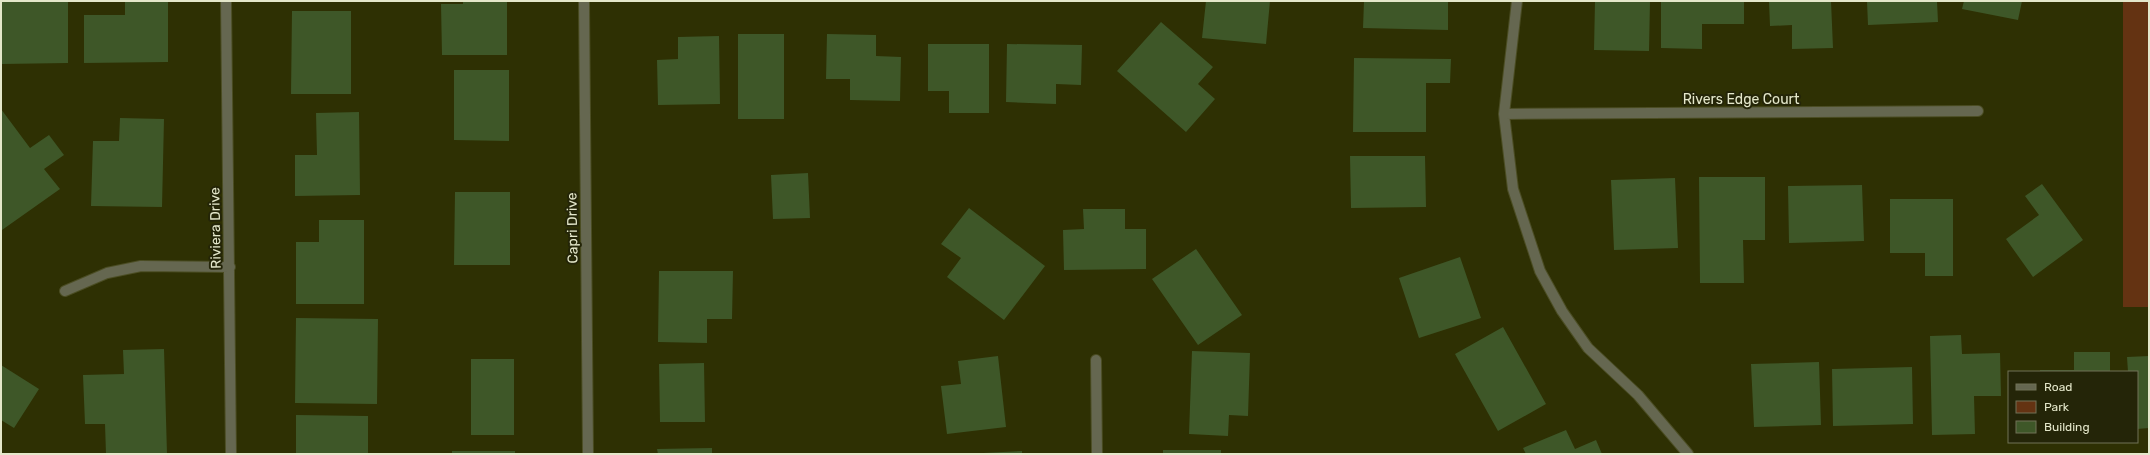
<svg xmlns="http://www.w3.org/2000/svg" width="2150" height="455" font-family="Rubik,sans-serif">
  <rect width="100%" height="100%" fill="#2e3003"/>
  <!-- green -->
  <path fill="#643312" d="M2123,1H2149V307H2123Z"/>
  <!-- building -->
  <path fill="#3e5728" d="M1,1H68V63L2,64Z
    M125,1H168V62L84,63V15H125Z
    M463,1H507V55H442L441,4H463Z
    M1206,1H1270L1266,44L1202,38Z
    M1364,1H1448V30L1363,28Z
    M1595,1H1650L1649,51L1594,50Z
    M1661,1H1744V24H1702V49L1661,48Z
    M1769,1H1831L1833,48L1792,49V25L1770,26Z
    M1867,1H1937L1938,22L1868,25Z
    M1964,1H2022L2018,20L1962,9Z
    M292,11H351V94H291Z
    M1161,22L1213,67L1198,84L1215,99L1186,132L1117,71Z
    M738,34H784V119H738Z
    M827,34L876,35V56L901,57L900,101L850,100V79H826Z
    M719,36L720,104L658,105L657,60L678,59V37Z
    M928,44H989V113H949V91H928Z
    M1007,44L1082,45L1081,85L1056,84V104L1006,102Z
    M1354,58L1451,59L1450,83H1426V132H1353Z
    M454,70H509V141L454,140Z
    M1,109L30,148L49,135L64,155L44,169L60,189L2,230Z
    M359,112L360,195L295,196V155H317L316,113Z
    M120,118L164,119L162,207L91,206L93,141H119Z
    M1350,156H1425L1426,207L1351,208Z
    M808,173L810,218L773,219L771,175Z
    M1699,177H1765V240H1743L1744,283H1700Z
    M1675,178L1678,248L1614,250L1611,180Z
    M2042,184L2083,240L2033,277L2006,239L2039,215L2025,196Z
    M1862,185L1864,241L1789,243L1788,186Z
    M455,192H510V265H454Z
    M1890,199H1953V276H1925V253H1890Z
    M969,208L1045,266L1004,320L947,277L961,258L941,244Z
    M1083,209H1125V229H1146V269L1064,270L1063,230L1084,229Z
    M319,220H364V304H296V242H319Z
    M1196,249L1242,315L1198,345L1152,279Z
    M1460,257L1481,318L1419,338L1399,278Z
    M659,271H733L732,319H707V343L658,342Z
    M296,318L378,319L377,404L295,403Z
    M1503,327L1546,404L1498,431L1455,354Z
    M1961,335L1962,354L2000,353L2001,396H1974L1975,434L1932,435L1930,336Z
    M164,349L167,454H106L105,424H85L83,375L124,374L123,350Z
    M1192,351L1250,353L1248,416L1229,415L1228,436L1189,434Z
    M2074,352H2110V372H2040V370H2074Z
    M998,356L1006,427L947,434L941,386L961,384L958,361Z
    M2149,356V428L2137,429V372H2128L2127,357Z
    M471,359H514V435H471Z
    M1819,362L1821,425L1754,427L1751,364Z
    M704,363L705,422H660L659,364Z
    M1,365L39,389L14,428L1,420Z
    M1912,367L1913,424L1833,426L1832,369Z
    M296,415L368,416V454H296Z
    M1566,430L1575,449L1596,440L1602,454H1526L1523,448Z
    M712,448V454H658L657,449Z
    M1163,450H1221V454H1163Z
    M452,451H515V454H452Z
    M1022,451V454H983V453Z"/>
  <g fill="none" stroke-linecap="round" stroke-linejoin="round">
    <!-- minor casing -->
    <g stroke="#4b4d23" stroke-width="12">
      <path id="minor" d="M226,1L231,454
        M584,1L588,454
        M1517,1L1504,114L1513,189L1540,271L1562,311L1588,348L1638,395L1688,454
        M1504,114L1978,111
        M65,291L107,273L141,266L230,267
        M1096,360L1097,454"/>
    </g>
    <!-- minor -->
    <use href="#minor" stroke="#656750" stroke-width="10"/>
  </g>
  <g text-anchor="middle" stroke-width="4" stroke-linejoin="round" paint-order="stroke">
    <!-- street labels -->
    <g font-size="14" fill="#e4e7ca" stroke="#242508">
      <text x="1741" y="104">Rivers Edge Court</text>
      <text transform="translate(215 228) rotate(-91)" y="5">Riviera Drive</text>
      <text transform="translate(572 228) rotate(-91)" y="5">Capri Drive</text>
    </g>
  </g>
  <!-- border -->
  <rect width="2150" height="455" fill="none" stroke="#e4e7ca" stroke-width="4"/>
  <!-- legend -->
  <rect x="2008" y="371" width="130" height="72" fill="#242508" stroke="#717356"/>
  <rect x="2016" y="384" width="20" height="6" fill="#656750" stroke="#717356"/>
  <text x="2044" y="391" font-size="12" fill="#e4e7ca">Road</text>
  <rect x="2016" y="401" width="20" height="12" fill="#643312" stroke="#717356"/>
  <text x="2044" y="411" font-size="12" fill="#e4e7ca">Park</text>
  <rect x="2016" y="421" width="20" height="12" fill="#3e5728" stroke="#717356"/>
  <text x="2044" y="431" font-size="12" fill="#e4e7ca">Building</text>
</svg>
